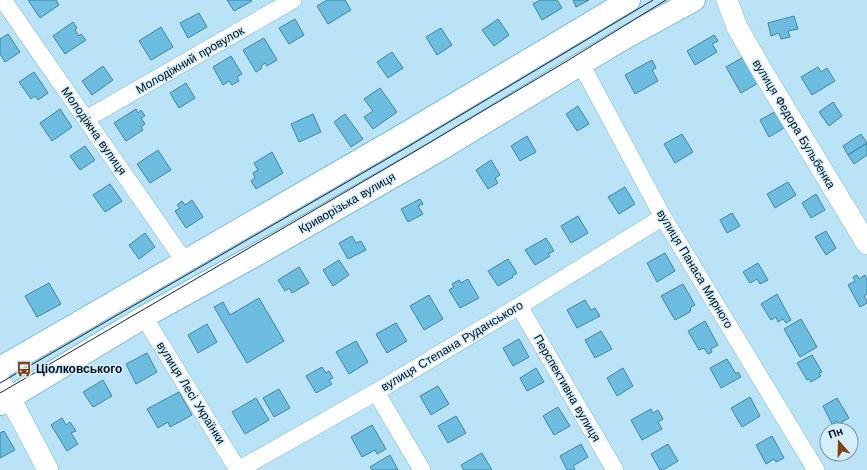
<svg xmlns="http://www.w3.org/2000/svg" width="867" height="470" font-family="'Work Sans',sans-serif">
  <rect width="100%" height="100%" fill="#bbe3f7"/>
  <!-- building -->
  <path fill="#6dbde1" stroke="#4085a2" d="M28,0H56L59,5L40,18Z
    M227,0H251L252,1L234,11Z
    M327,0H345L351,10L328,24L317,6Z
    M540,0H557L562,8L542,20L533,4Z
    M573,0H589L576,7Z
    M199,13L207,27L188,38L180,23Z
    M794,16L798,29L788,31L790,37L781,39L779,33L771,36L768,23Z
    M295,19L304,35L289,44L279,28Z
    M498,19L509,35L494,46L482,30Z
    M73,22L77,28L75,30L79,36L81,34L86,40L65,54L53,36Z
    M161,27L173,47L151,60L139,41Z
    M441,28L452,45L437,55L426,37Z
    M8,34L20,52L5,62L0,54V39Z
    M714,35L718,41L712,44L717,52L695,65L687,51Z
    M264,38L277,60L267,66L265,63L261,66L262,68L256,72L243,50Z
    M392,52L403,68L388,78L377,62Z
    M231,56L242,74L237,77L239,81L232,85L229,81L223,85L213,67Z
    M745,56L760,82L741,93L726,67Z
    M652,60L656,68L652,70L658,81L635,94L625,75Z
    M103,66L113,80L92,95L82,81Z
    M818,67L821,72L827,68L835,81L812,95L801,77Z
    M34,72L48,93L38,100L35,96L31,99L19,82Z
    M186,83L195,98L179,108L170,93Z
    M380,88L397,112L373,129L364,117L373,111L364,99Z
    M833,102L842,116L829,126L819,112Z
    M578,106L589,124L577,131L566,114Z
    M60,109L72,127L52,141L40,123Z
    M136,109L138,113L141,110L145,116L141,118L145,124L141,127L143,130L126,141L114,123Z
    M778,110L787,126L769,137L760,120Z
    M313,114L321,132L299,142L291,124Z
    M345,114L363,139L351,147L334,122Z
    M682,134L693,152L675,163L664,144Z
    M861,134L867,143L848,155L843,146Z
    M527,136L536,152L520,161L511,146Z
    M867,143V155L854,164L848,155Z
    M85,146L95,160L80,170L70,156Z
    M158,150L171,170L150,183L137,164Z
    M272,152L283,173L256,189L251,181L255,178L253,173L258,170L254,163Z
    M491,160L500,175L495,178L498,183L488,189L476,170Z
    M788,182L796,195L775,208L767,194Z
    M110,184L122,201L105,212L93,195Z
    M625,187L635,204L619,214L608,197Z
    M816,194L825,210L811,218L802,203Z
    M420,199L423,204L418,206L423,214L408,222L401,209Z
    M192,200L203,217L186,228L175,211L180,208L177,205L182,201L185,205Z
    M732,213L740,226L727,233L720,220Z
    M578,216L588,233L571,243L561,226Z
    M826,231L836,248L826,255L815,237Z
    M145,233L155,247L139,259L129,245Z
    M352,236L356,243L361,241L366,250L348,259L339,243Z
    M546,238L554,251L548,254L550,256L535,265L525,250Z
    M665,253L675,271L657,282L647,263Z
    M508,259L517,273L512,276L513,277L498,286L488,271Z
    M339,260L349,275L333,286L323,270Z
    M758,263L768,280L760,284L757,279L750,283L743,272Z
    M299,267L309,283L292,293L289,288L285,291L278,280Z
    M857,275L859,279L865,275L867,279V294L864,296L867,301V303L860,307L848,285L855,281L853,277Z
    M468,279L479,298L460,308L449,290L454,287L452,284L459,280L461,283Z
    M49,283L61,304L37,317L25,296Z
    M683,284L695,305L691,307L690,312L675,320L661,296Z
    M777,294L791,320L786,323L783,319L778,322L776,317L771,320L761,304Z
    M429,295L443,319L424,330L410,306Z
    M259,298L284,341L247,363L214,307L223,302L230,315Z
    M585,300L591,310L595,308L600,316L577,328L567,310Z
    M801,319L817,347L800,357L784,329Z
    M705,321L718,345L711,349L712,352L708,354L704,348L699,350L688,331Z
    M396,323L407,341L387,353L376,334Z
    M207,324L217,342L198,353L188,335Z
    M601,331L612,349L595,358L585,340Z
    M519,339L529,357L513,366L503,348Z
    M356,341L368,362L349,374L336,352Z
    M147,353L157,372L136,384L126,364Z
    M812,355L822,372L819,373L821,376L811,382L809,379L807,380L797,363Z
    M727,359L736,374L738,372L741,377L721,388L710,368Z
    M322,367L326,373L329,371L333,378L329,380L332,384L316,393L306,376Z
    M536,368L544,382L527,391L520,378Z
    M623,368L633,386L617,396L607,378Z
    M103,380L112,396L93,407L83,392Z
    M438,386L449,404L431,415L420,396Z
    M279,389L290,408L274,417L263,398Z
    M179,392L192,415L170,427L168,422L158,428L147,409Z
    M750,397L760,416L742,427L731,408Z
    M256,398L269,420L245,434L232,412Z
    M837,398L849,418L839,424L837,421L832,424L823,406Z
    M558,407L570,426L554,435L543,416Z
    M651,409L653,413L658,410L663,419L658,422L662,429L642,440L631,420Z
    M456,416L466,433L448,443L438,426Z
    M62,418L66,425L70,422L76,431L71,433L78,444L67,451L51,425Z
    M372,425L386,449L377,454L375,450L362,457L351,437Z
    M4,431L15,450L0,458V433Z
    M772,436L784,458L776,462L774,459L766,464L756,445Z
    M581,444L588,457L573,466L575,469L573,470H567L560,456Z
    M668,444L678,461L663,470H660L651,454Z
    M482,453L492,470H464L461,465Z
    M390,455L398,470H372L370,467Z"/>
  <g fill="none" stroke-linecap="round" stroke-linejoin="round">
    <!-- minor casing -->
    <g stroke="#76bbda" stroke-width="18">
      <path id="minor" d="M3,0L185,262
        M581,64L663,217L816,470
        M86,119L293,0
        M519,306L615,470
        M144,317L238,470
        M376,392L422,470
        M238,470L376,392L519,306L663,217"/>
    </g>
    <!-- tertiary casing -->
    <g stroke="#76bbda" stroke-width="22">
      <path id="tertiary" d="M727,0L737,27L764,74L867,244
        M0,382L10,398L48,470"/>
    </g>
    <!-- secondary casing -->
    <g stroke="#76bbda" stroke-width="24">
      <path id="secondary" d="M0,368L398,138L629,0
        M0,404L144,317L256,255L436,152L581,64L621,40L694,0"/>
    </g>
    <!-- minor -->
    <use href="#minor" stroke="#fff" stroke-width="17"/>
    <!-- tertiary -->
    <use href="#tertiary" stroke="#fff" stroke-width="21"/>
    <!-- secondary -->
    <use href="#secondary" stroke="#fff" stroke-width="22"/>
    <!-- tram -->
    <path stroke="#13262f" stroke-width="1" d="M0,383L404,149L653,0
      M0,393L407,156L567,61L666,0"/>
  </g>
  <!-- icons -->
  <defs>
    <g id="bus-bare" transform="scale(1.2)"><path d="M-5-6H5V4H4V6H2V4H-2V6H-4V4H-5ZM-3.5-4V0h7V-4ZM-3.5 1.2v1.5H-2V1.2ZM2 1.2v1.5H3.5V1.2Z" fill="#844015" stroke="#d4eefb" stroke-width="2.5" paint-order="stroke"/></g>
  </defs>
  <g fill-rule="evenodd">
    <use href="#bus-bare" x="24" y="369"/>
  </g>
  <g text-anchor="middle" stroke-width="3" stroke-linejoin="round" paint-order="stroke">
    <!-- street labels -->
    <g font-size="12" fill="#001018" stroke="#d4eefb">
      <text transform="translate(190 60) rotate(-30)" y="4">Молодіжний провулок</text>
      <text transform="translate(794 124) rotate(59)" y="4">вулиця Федора Бульбенка</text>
      <text transform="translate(94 131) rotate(55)" y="4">Молодіжна вулиця</text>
      <text transform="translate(347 203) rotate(-30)" y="4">Криворізька вулиця</text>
      <text transform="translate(695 269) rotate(59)" y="4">вулиця Панаса Мирного</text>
      <text transform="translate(452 346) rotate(-31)" y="4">вулиця Степана Руданського</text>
      <text transform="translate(567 388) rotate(60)" y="4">Перспективна вулиця</text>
      <text transform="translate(191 393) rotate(58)" y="4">вулиця Лесі Українки</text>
    </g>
    <!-- poi labels -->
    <g font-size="12" font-weight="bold" fill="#001018" stroke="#d4eefb" text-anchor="start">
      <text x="36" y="373">Ціолковського</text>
    </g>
  </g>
  <!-- north arrow -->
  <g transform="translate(839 442) rotate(340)"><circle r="19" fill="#d4eefb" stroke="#7f95a0"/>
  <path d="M0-3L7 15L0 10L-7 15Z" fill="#844015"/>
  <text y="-6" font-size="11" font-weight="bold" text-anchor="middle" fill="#001018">Пн</text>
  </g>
</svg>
